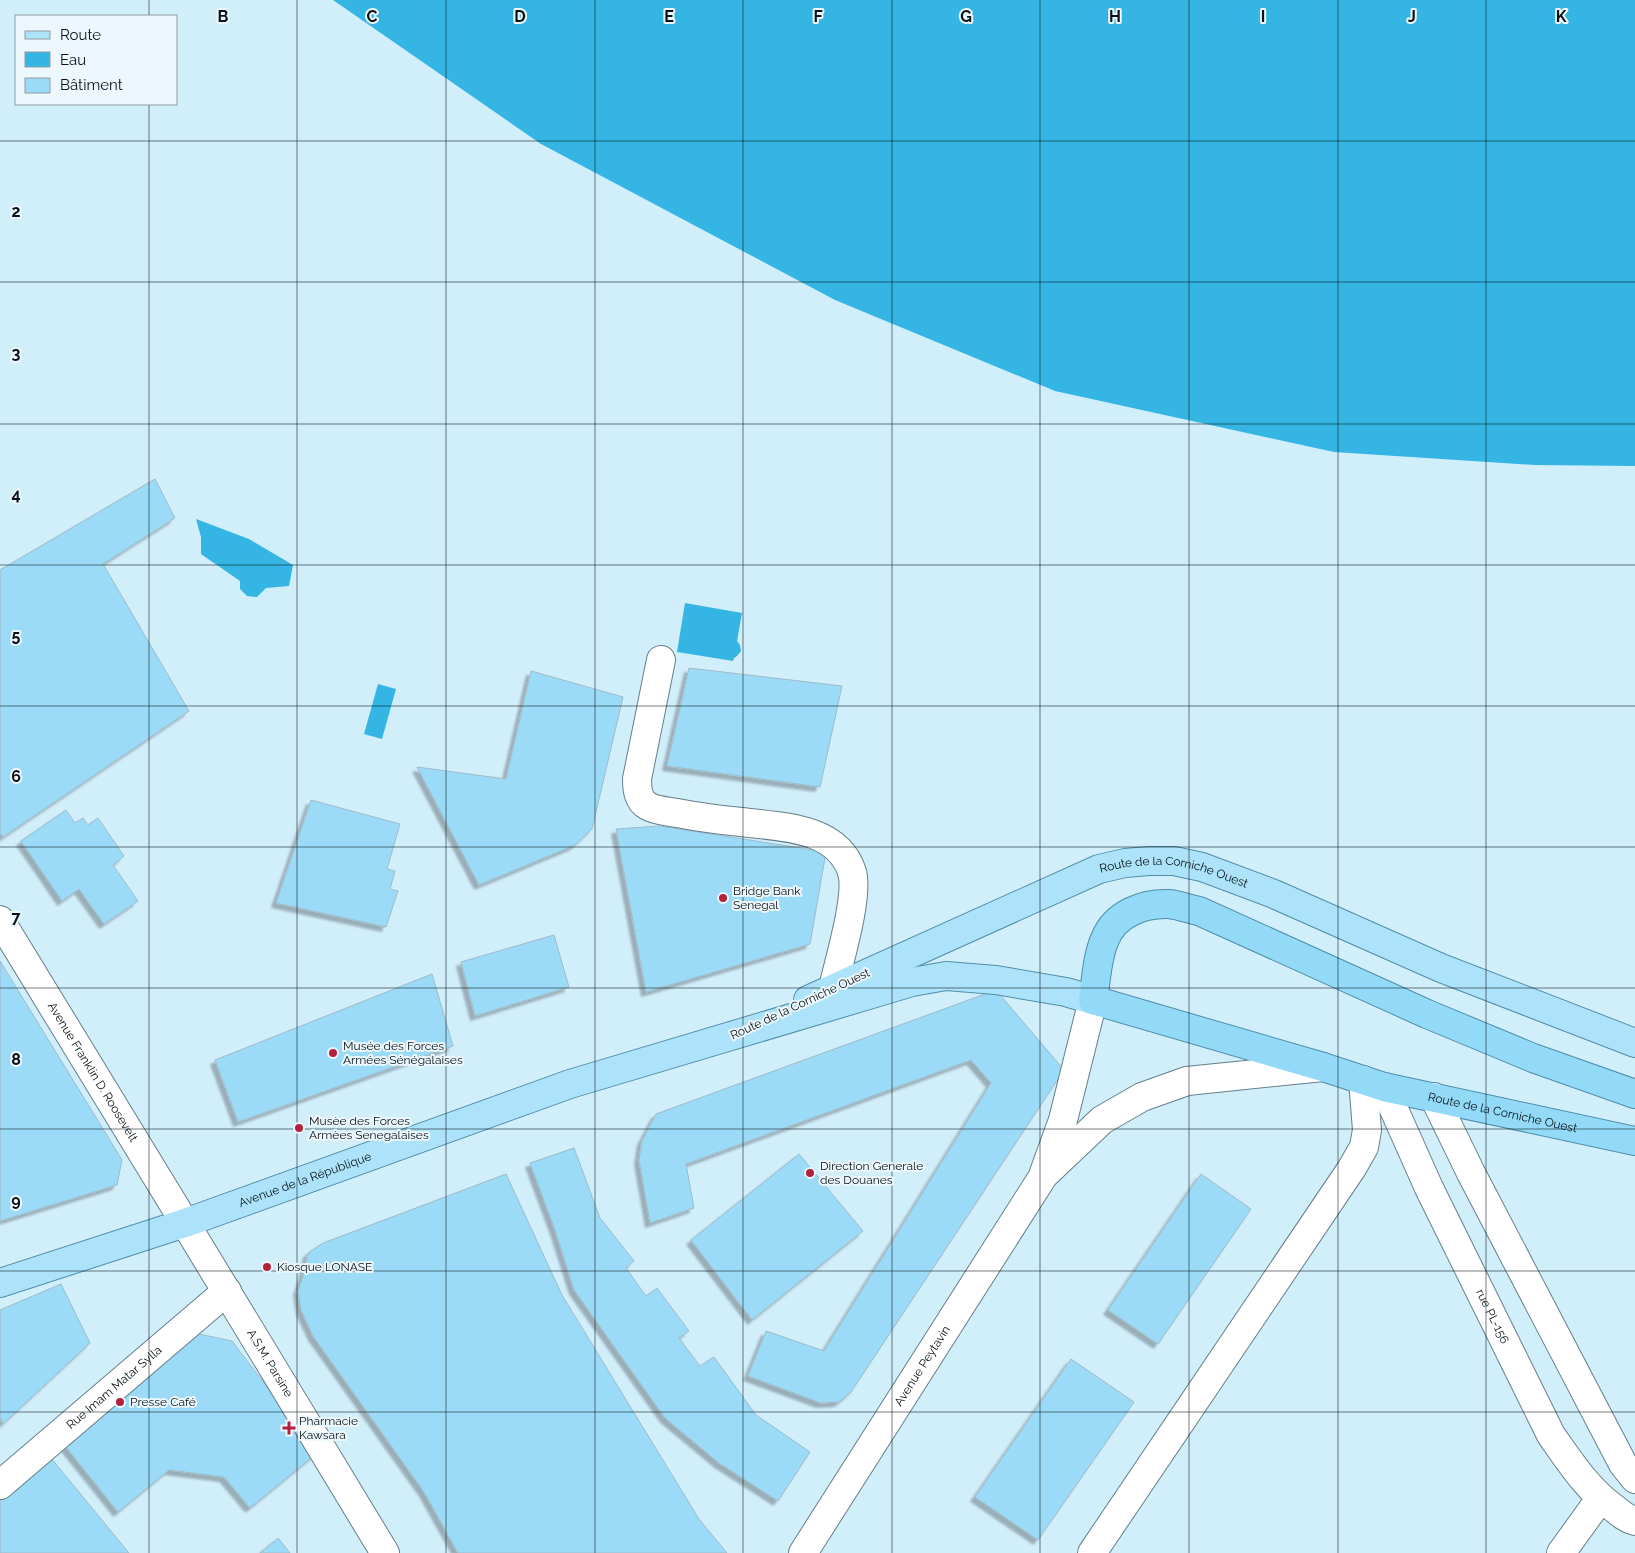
<svg xmlns="http://www.w3.org/2000/svg" width="1635" height="1553" font-family="Raleway,sans-serif">
  <defs>
    <filter id="shadow"><feDropShadow dx="-4.5" dy="4.5" stdDeviation="1" flood-color="#0004"/></filter>
  </defs>
  <rect width="100%" height="100%" fill="#d1eefb"/>
  <!-- water -->
  <path fill="#35b5e3" d="M333,0H1635V466L1535,465L1334,452L1055,391L835,300L541,144Z
    M196,519L249,539L293,565L289,586L266,588L257,597L247,596L240,589V581L201,554V537Z
    M685,603L742,613L737,641L740,645L741,651L737,656L734,658L733,661L677,652Z
    M378,684L396,689L382,739L364,734Z"/>
  <!-- building -->
  <path fill="#9bdbf7" stroke="#9fbac7" filter="url(#shadow)" d="M155,479L175,518L103,564L189,711L3,837L0,833V570Z
    M689,668L842,686L820,787L667,766Z
    M531,671L623,697L592,829L575,845L479,885L417,767L506,779Z
    M311,800L400,824L387,869L395,871L390,889L398,891L386,927L276,903Z
    M66,810L75,823L83,818L88,825L98,818L124,856L113,865L138,901L104,924L79,889L62,901L21,841Z
    M660,826L826,852L810,944L646,992L616,829Z
    M554,935L569,987L475,1016L461,962Z
    M0,961L122,1160L117,1185L0,1221Z
    M432,974L453,1046L238,1122L215,1060Z
    M996,990L1064,1070L851,1392L839,1402L821,1403L748,1376L766,1331L824,1351L991,1083L971,1060L686,1164L694,1208L650,1223L639,1160L642,1141L656,1114Z
    M574,1148L600,1218L634,1261L626,1268L646,1296L657,1288L689,1331L679,1338L700,1366L714,1357L756,1415L810,1452L778,1501L719,1463L665,1418L574,1290L555,1230L530,1163Z
    M799,1154L863,1231L752,1320L691,1240Z
    M506,1174L562,1295L699,1519L727,1553H458L424,1492L313,1336L301,1310L298,1291L303,1276L308,1253L323,1243Z
    M1201,1174L1251,1209L1158,1344L1108,1310Z
    M61,1284L90,1343L3,1424L0,1418V1310Z
    M199,1334L232,1341L317,1453L250,1508L224,1477L169,1470L118,1512L66,1447Z
    M1071,1359L1134,1402L1038,1540L975,1497Z
    M51,1458L129,1553H0V1501Z
    M278,1538L290,1553H260Z"/>
  <g fill="none" stroke-linecap="round" stroke-linejoin="round">
    <!-- minor casing -->
    <g stroke="#657f8b" stroke-width="30">
      <g id="minor">
        <path d="M661,660L637,779C637,789 638,801 648,806C656,811 668,811 677,813C698,817 720,820 741,822C780,827 837,826 852,872C859,896 839,961 833,988"/>
        <path id="s1" d="M1384,1087L1429,1188L1551,1435C1570,1462 1588,1490 1615,1509C1621,1514 1627,1519 1635,1521"/>
        <path d="M1434,1097L1471,1173L1623,1464L1635,1479"/>
        <path id="s2" d="M185,1223L385,1553"/>
        <path id="s3" d="M0,1485L227,1291"/>
        <path d="M1092,1553L1352,1168L1364,1147L1367,1130L1363,1080"/>
        <path d="M1561,1553L1600,1499"/>
      </g>
    </g>
    <!-- tertiary casing -->
    <g stroke="#657f8b" stroke-width="30">
      <g id="tertiary">
        <path id="s4" d="M0,920L185,1223"/>
        <path d="M1046,1173L1102,1120L1142,1097L1187,1081L1323,1067"/>
        <path id="s5" d="M803,1553L1042,1178L1063,1120L1093,1000"/>
      </g>
    </g>
    <!-- primary casing -->
    <g stroke="#508ea8" stroke-width="30">
      <g id="primary">
        <path id="s6" d="M808,1000L1099,869L1125,863L1149,861H1174L1202,867L1274,894L1441,968L1635,1043"/>
        <path id="s7" d="M0,1283L185,1223L570,1084L912,982L946,976L996,980L1066,992L1093,1000"/>
      </g>
    </g>
    <!-- trunk casing -->
    <g stroke="#508ea8" stroke-width="30">
      <g id="trunk">
        <path id="s8" d="M1635,1094L1533,1058L1427,1014L1199,911C1189,909 1179,905 1169,904C1143,903 1115,914 1105,939C1097,956 1096,982 1093,1000L1323,1067L1384,1087L1635,1141"/>
      </g>
    </g>
    <!-- minor -->
    <use href="#minor" stroke="#fff" stroke-width="28"/>
    <!-- tertiary -->
    <use href="#tertiary" stroke="#fff" stroke-width="28"/>
    <!-- primary -->
    <use href="#primary" stroke="#ade3fa" stroke-width="28"/>
    <!-- trunk -->
    <use href="#trunk" stroke="#92daf8" stroke-width="28"/>
  </g>
  <!-- grid -->
  <path fill="none" stroke="#091317" stroke-width="1" stroke-opacity="0.55" d="M149,0V16M297,0V1553M446,0V1553M595,0V1553M743,0V1553M892,0V1553M1040,0V1553M1189,0V1553M1338,0V1553M1486,0V1553M149,104V1553M0,141H1635M0,282H1635M0,424H1635M0,565H1635M0,706H1635M0,847H1635M0,988H1635M0,1129H1635M0,1271H1635M0,1412H1635"/>
  <!-- markers -->
  <g fill="#b3213c" stroke="#ecf8fd" stroke-width="2">
    <circle cx="723" cy="898" r="5"/>
    <circle cx="333" cy="1053" r="5"/>
    <circle cx="299" cy="1128" r="5"/>
    <circle cx="810" cy="1173" r="5"/>
    <circle cx="267" cy="1267" r="5"/>
    <circle cx="120" cy="1402" r="5"/>
    <path d="M286.5 1420.5h5v5h5v5h-5v5h-5v-5h-5v-5h5z"/>
  </g>
  <g text-anchor="middle" stroke-width="4" stroke-linejoin="round" paint-order="stroke">
    <!-- street labels -->
    <g font-size="12" fill="#091317" stroke="#ecf8fd">
      <text dy="4" stroke="none"><textPath href="#s6" startOffset="396">Route de la Corniche Ouest</textPath></text>
      <text transform="translate(800 1004) rotate(-25)" y="4">Route de la Corniche Ouest</text>
      <text dy="4" stroke="none"><textPath href="#s4" startOffset="178">Avenue Franklin D. Roosevelt</textPath></text>
      <text dy="4" stroke="none"><textPath href="#s8" startOffset="1069">Route de la Corniche Ouest</textPath></text>
      <text dy="4" stroke="none"><textPath href="#s7" startOffset="322">Avenue de la République</textPath></text>
      <text dy="4" stroke="none"><textPath href="#s1" startOffset="254">rue PL-156</textPath></text>
      <text dy="4" stroke="none"><textPath href="#s2" startOffset="164">A.S.M. Parsine</textPath></text>
      <text dy="4" stroke="none"><textPath href="#s5" startOffset="222">Avenue Peytavin</textPath></text>
      <text dy="4" stroke="none"><textPath href="#s3" startOffset="150">Rue Imam Matar Sylla</textPath></text>
    </g>
    <!-- poi labels -->
    <g font-size="12" fill="#091317" stroke="#ecf8fd" text-anchor="start">
      <text x="733" y="895">Bridge Bank<tspan x="733" dy="14">Senegal</tspan></text>
      <text x="343" y="1050">Musée des Forces<tspan x="343" dy="14">Armées Sénégalaises</tspan></text>
      <text x="309" y="1125">Musèe des Forces<tspan x="309" dy="14">Armèes Senegalaises</tspan></text>
      <text x="820" y="1170">Direction Generale<tspan x="820" dy="14">des Douanes</tspan></text>
      <text x="277" y="1271">Kiosque LONASE</text>
      <text x="130" y="1406">Presse Café</text>
      <text x="299" y="1425">Pharmacie<tspan x="299" dy="14">Kawsara</tspan></text>
    </g>
  </g>
  <g font-size="16" text-anchor="middle" font-weight="bold" fill="#091317" stroke="#ecf8fd" stroke-width="4" stroke-linejoin="round" paint-order="stroke">
    <text x="223" y="22">B</text>
    <text x="372" y="22">C</text>
    <text x="520" y="22">D</text>
    <text x="669" y="22">E</text>
    <text x="818" y="22">F</text>
    <text x="966" y="22">G</text>
    <text x="1115" y="22">H</text>
    <text x="1263" y="22">I</text>
    <text x="1412" y="22">J</text>
    <text x="1561" y="22">K</text>
    <text x="16" y="217">2</text>
    <text x="16" y="359">3</text>
    <text x="16" y="500">4</text>
    <text x="16" y="641">5</text>
    <text x="16" y="782">6</text>
    <text x="16" y="923">7</text>
    <text x="16" y="1065">8</text>
    <text x="16" y="1206">9</text>
  </g>
  <!-- legend -->
  <rect x="15" y="15" width="162" height="90" fill="#ecf8fd" stroke="#919ca1"/>
  <rect x="25" y="31" width="25" height="8" fill="#ade3fa" stroke="#919ca1"/>
  <text x="60" y="40" font-size="15" fill="#091317">Route</text>
  <rect x="25" y="52" width="25" height="15" fill="#35b5e3" stroke="#919ca1"/>
  <text x="60" y="65" font-size="15" fill="#091317">Eau</text>
  <rect x="25" y="78" width="25" height="15" fill="#9bdbf7" stroke="#919ca1"/>
  <text x="60" y="90" font-size="15" fill="#091317">Bâtiment</text>
</svg>
